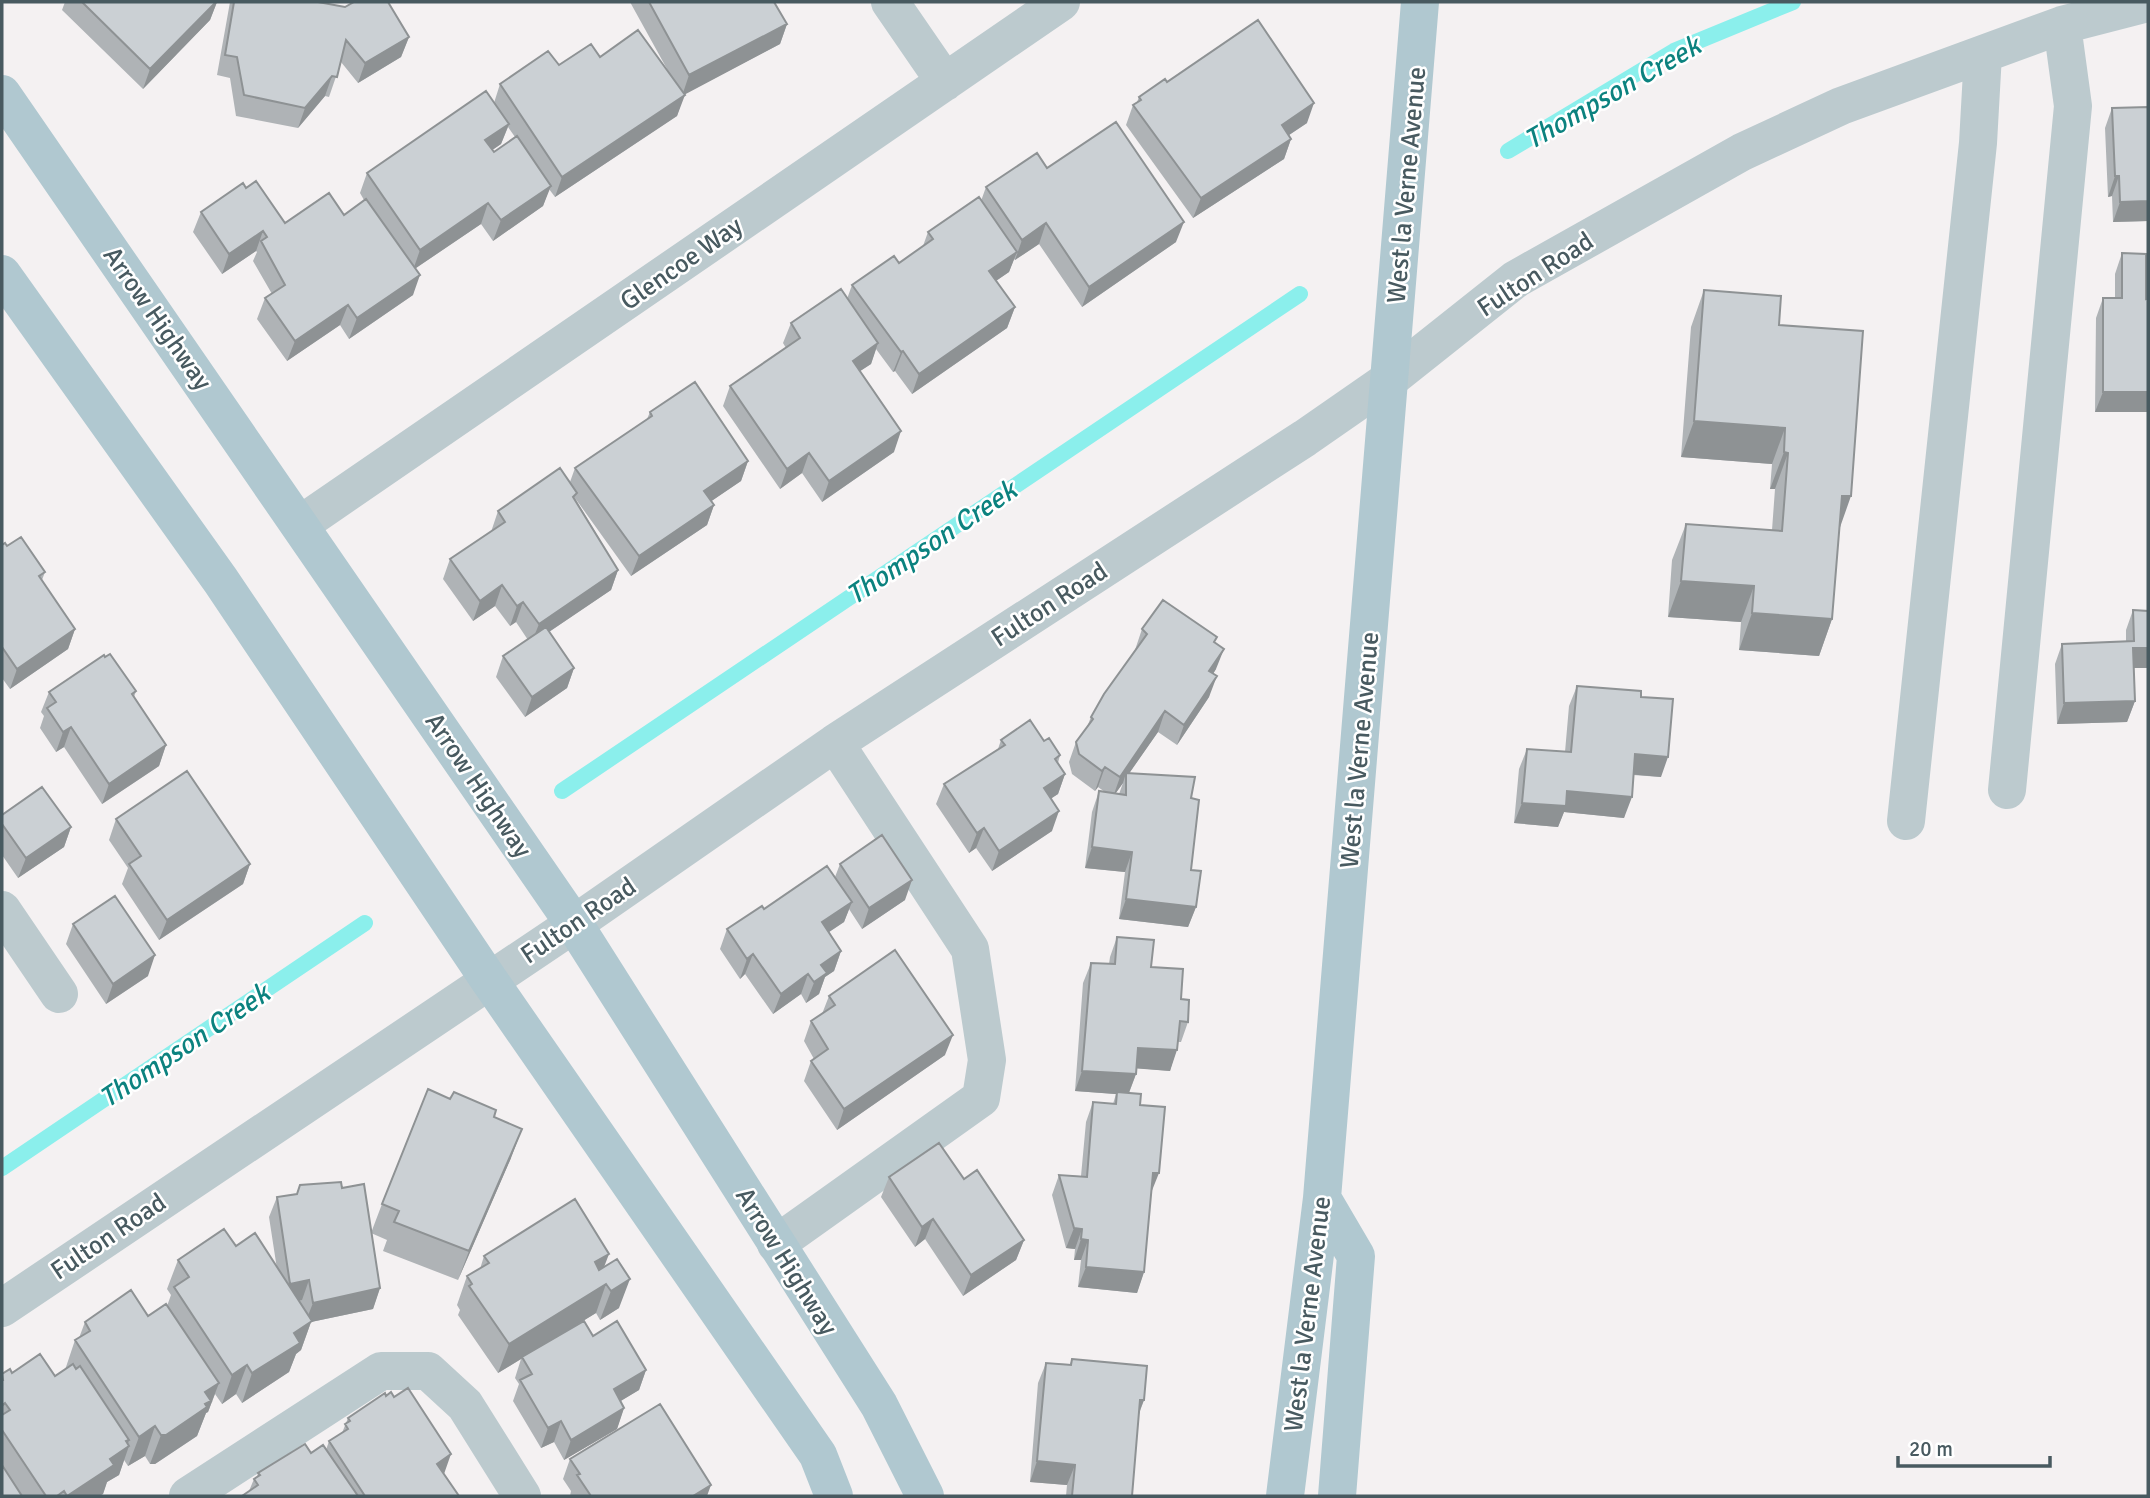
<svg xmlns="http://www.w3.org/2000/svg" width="2150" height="1498" font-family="Signika,sans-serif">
  <rect width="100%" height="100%" fill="#f4f1f2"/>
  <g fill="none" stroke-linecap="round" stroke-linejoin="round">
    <!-- stream -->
    <path stroke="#8befec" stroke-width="16" d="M1508,151L1674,51L1793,2
      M562,791L1300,294
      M2,1168L365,923"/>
    <!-- minor -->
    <path stroke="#bccace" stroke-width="38" d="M890,2L945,82
      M301,524L1061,2
      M2007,790L2073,106L2062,25
      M1906,821L1978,143L1983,54
      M2,910L59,994
      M776,1244L981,1098L987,1060L970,949L835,743
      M2,1308L574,924L835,743L1305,438L1390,379L1516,279L1742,152L1841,106L2062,25L2148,3
      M188,1496L381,1371H428L465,1405L522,1496"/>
    <!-- major -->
    <path stroke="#b0c8d0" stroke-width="38" d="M2,94L574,924L879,1405L925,1496
      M2,274L221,581L489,980L818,1455L834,1496
      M1322,1198L1356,1256L1337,1496
      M1285,1496L1322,1198L1420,2"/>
  </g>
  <!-- wall -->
  <path fill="#afb3b6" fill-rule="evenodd" d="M65,2H217L210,20L143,89L62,10Z
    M230,2H318L409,37L401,57L358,83L341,62L329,97L325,96L298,128L236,116L230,78L217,75Z
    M630,2H774L787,24L780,44L684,94L677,116L555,197L549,189L543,206L493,241L481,224L416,268L413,295L349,339L340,325L287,361L257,319L265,298L272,294L253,261L257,252L256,251L222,274L193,232L201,212L246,188L285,223L344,215L364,200L360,193L367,173L494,103L500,84L559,65L600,57L672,78ZM508,127L515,137L494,152L492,150L501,144Z
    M1167,82L1307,123L1289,135L1291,139L1284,159L1193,218L1126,125L1133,105L1137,102L1139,97Z
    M2148,107V221L2113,222L2112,196L2108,197L2105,128L2112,108Z
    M1047,168L1176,242L1082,307L1039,244L1015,260L1014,259L1009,272L996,281L1015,307L1007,328L912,394L895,371L893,372L876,349L871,364L860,371L894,452L822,502L802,473L780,489L723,406L730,386L786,348L783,343L791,323L847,299L852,285L899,263L923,246L928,232L981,201L986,187Z
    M2122,253L2146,299L2147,412H2095L2096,318L2103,298H2115V274Z
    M1704,290L1779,325L1839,529L1832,619L1819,656L1739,650L1741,622L1668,617L1672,560L1686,524L1772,530L1775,489H1770L1772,464L1681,457L1691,327Z
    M650,412L748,461L741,481L711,501L714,505L707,525L631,576L575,498L618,570L611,590L549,632L574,668L567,688L525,717L496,677L503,656L528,640L516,622L510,626L495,606L473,621L443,579L450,559L491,532L498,511L570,482L575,468L647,419Z
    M2,545L7,546L45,572L42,580L75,629L68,649L10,689L2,678Z
    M2133,610L2148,611V668H2134L2135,701L2127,722L2057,724L2055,664L2062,644L2126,641V630Z
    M1142,629L1215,642L1216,669L1213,674L1209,697L1177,745L1158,732L1129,773L1191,798V870L1196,907L1188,927L1119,919L1125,872L1085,868L1092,812L1099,791L1105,792L1098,787L1095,791L1072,774L1069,762L1076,742L1087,727L1091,717L1135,650ZM1123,783L1119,794H1115Z
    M1577,686L1641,697L1661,777L1633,775L1624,818L1564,812L1558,827L1514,823L1519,769L1527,749L1565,752L1569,706Z
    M136,691L134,697L166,745L159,766L102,804L64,747L56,752L40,728L44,716L41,712L49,692Z
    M1001,740L1044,741L1060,755L1058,763L1065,774L1058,794L1051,798L1052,831L992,871L976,848L969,853L936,804L944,784L998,749Z
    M2,815L71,827L64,847L18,878L2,855Z
    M116,819L250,864L243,884L159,940L122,884L128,868L109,840Z
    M840,864L905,900L862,929L849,909L844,922L829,932L841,951L834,971L825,977L819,994L806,1003L801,994L773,1014L745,974L740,979L720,949L727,929L764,909L835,877Z
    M73,924L148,976L106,1004L66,944Z
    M1117,937L1151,967L1181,999L1188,1022L1181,1042H1178L1170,1071L1136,1068V1074L1129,1093L1140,1105L1151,1193L1144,1272L1137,1293L1078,1287L1081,1260H1074L1075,1249L1066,1248L1052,1195L1059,1175L1081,1176L1086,1122L1093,1102L1113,1104L1116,1094L1075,1091L1083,983L1091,963L1109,964L1110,957Z
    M829,996L945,1055L837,1130L804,1081L811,1061L814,1059L804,1041L811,1021L822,1014Z
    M494,1117L511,1158L458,1280L383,1251L387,1240L371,1233L380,1288L373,1309L311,1322L301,1350L296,1354L289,1372L242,1403L236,1394L222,1404L215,1394L208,1412L206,1413L197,1436L155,1464H150L145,1456L128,1466L124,1460L119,1475L107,1482L103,1494L99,1496H2V1374L12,1373L55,1376L65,1370L75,1340L79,1338L85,1322L148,1316L167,1306L171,1295L167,1289L178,1260L236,1246L277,1269L269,1217L277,1197L342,1188L371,1233L382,1204Z
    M889,1177L964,1179L1024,1240L1016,1260L963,1296L925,1239L915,1247L881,1197Z
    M484,1256L604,1267L619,1308L600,1320L596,1313L563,1333L593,1336L646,1370L639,1390L620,1401L624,1408L617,1429L564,1460L554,1442L541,1448L513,1401L519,1384L515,1378L521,1359L498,1373L458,1315L460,1310L457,1305L467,1276L480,1269Z
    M1072,1359L1144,1400L1139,1414L1132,1496H1066L1067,1485L1030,1482L1038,1383L1046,1363L1070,1364Z
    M348,1418L444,1474L459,1496H242L249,1491L254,1479L257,1477L258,1473L311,1453L326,1450L329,1441L342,1433Z
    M570,1459L707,1496H570L571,1491L563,1479Z"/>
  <!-- shaded-wall -->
  <path fill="#8e9294" d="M216,2H217L210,20L143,89L150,69Z
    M787,24L780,44L682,96L689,75Z
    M409,37L401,57L358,83L365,63Z
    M332,76L325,96L298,128L305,108Z
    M685,95L677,116L555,197L562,177Z
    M1314,103L1307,123L1274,145L1282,125Z
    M509,124L501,144L478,160L485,140Z
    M1291,139L1284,159L1193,218L1201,198Z
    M2115,176H2119L2112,196L2108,197Z
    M551,186L543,206L493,241L501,220Z
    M2148,201V221L2113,222L2120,202Z
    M488,203L481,224L413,270L420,250Z
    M1184,222L1176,242L1082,307L1089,287Z
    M1046,223L1039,244L1015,260L1022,240Z
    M263,231L256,251L222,274L229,254Z
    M1017,252L1009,272L981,291L989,271Z
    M420,275L413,295L349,339L357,318Z
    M348,305L340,325L287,361L295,341Z
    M1015,307L1007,328L912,394L919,374Z
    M878,343L871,364L845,381L853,361Z
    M903,351L895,371L893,372L901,352Z
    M2103,392H2148L2147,412H2095Z
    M1694,421L1785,428L1772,464L1681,457Z
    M901,431L894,452L822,502L829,481Z
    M1784,452L1788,453L1775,489H1770Z
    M809,453L802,473L780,489L787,469Z
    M748,461L741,481L697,511L704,491Z
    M1842,496H1851L1838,533Z
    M714,505L707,525L631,576L639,556Z
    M618,570L611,590L531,644L539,624Z
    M1681,581L1754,586L1741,622L1668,617Z
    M502,585L495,606L473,621L480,601Z
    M523,602L516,622L510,626L517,606Z
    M1752,613L1832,619L1819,656L1739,650Z
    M75,629L68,649L10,689L17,669Z
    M2133,648H2148V668H2126Z
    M1224,649L1216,669L1202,691L1209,671Z
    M574,668L567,688L525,717L532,697Z
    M1217,676L1209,697L1177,745L1184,725Z
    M2135,701L2127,722L2057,724L2064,703Z
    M1165,711L1158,732L1126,778V773L1123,783L1113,797L1120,777Z
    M71,727L64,747L56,752L63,732Z
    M166,745L159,766L102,804L109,784Z
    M1635,754L1668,757L1661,777L1627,774Z
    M1105,767L1098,787L1095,791L1102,771Z
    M1065,774L1058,794L1037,808L1044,788Z
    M1567,791L1632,797L1624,818L1564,812L1558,827L1514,823L1522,803Z
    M1059,811L1052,831L992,871L999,851Z
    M71,827L64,847L18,878L26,858Z
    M984,828L976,848L969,853L977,833Z
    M1092,847L1132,852L1125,872L1085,868Z
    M250,864L243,884L159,940L167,920Z
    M912,880L905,900L862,929L869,908Z
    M1126,899L1196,907L1188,927L1119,919Z
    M852,902L844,922L814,942L822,922Z
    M841,951L834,971L825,977L819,994L806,1003L821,965Z
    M753,954L745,974L740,979L747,959Z
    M155,955L148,976L106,1004L113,984Z
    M808,974L801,994L773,1014L781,994Z
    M953,1035L945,1055L837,1130L844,1109Z
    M1138,1048L1177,1050L1170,1071L1131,1068Z
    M1082,1071L1136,1074L1128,1095L1075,1091Z
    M522,1129L511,1158L458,1280L469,1251Z
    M1153,1173H1159L1151,1193Z
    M933,1219L925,1239L915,1247L922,1227Z
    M1074,1228L1082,1229L1075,1249L1066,1248Z
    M1081,1239L1088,1240L1081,1260H1074Z
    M1024,1240L1016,1260L963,1296L971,1275Z
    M609,1254L598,1283L595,1262Z
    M1086,1267L1144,1272L1137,1293L1078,1287Z
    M630,1279L619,1308L600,1320L611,1291Z
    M309,1280L302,1300L283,1304L290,1284Z
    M606,1284L596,1313L498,1373L509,1344Z
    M380,1288L373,1309L311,1322L301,1350L296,1354L289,1372L242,1403L252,1373L294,1333L305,1323L313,1303Z
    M247,1365L236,1394L222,1404L232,1375Z
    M646,1370L639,1390L606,1410L614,1389Z
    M219,1383L208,1412L206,1413L197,1436L155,1464H150L161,1435L205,1392Z
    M1140,1400H1144L1136,1420Z
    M624,1408L617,1429L564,1460L571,1440Z
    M561,1421L554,1442L541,1448L548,1428Z
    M155,1426L145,1456L128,1466L139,1437Z
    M129,1440L127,1447L129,1446L119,1475L107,1482L103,1494L99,1496H67L110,1459L126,1441Z
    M451,1454L444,1474L437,1464Z
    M1037,1461L1075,1465L1067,1485L1030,1482Z
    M711,1485L707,1496H693Z"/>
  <!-- building -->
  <path fill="#cbd0d4" stroke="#8e9294" stroke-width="2" d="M82,2H216L150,69Z
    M234,2H318L345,7L354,2H388L409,37L365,63L346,40L337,77L332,76L305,108L244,95L237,57L225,55Z
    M649,2H774L787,24L689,75Z
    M1258,20L1314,103L1282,125L1291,139L1201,198L1133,105L1141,100L1139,97L1165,79L1167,82Z
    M638,30L685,95L562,177L500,84L548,51L559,65L591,44L600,57Z
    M486,91L509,124L485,140L494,152L517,136L551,186L501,220L488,203L420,250L367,173Z
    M2148,107V201L2120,202L2119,176H2115L2112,108Z
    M1116,122L1184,222L1089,287L1046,223L1022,240L986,187L1037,153L1047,168Z
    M256,181L285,223L329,193L344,215L366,199L420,275L357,318L348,305L295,341L265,298L285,285L261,241L267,237L263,231L229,254L201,212L243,183L246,188Z
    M979,197L1017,252L989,271L1015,307L919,374L903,351L901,352L852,285L894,256L899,263L933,239L928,232Z
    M2122,253L2146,254V299L2148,298V392H2103V298H2122Z
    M841,289L878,343L853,361L901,431L829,481L809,453L787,469L730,386L800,338L791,323Z
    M1704,290L1781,296L1779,325L1863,331L1851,496H1842L1832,619L1752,613L1754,586L1681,581L1686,524L1782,531L1788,453L1784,452L1785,428L1694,421Z
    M695,382L748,461L704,491L714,505L639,556L575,468L652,416L650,412Z
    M560,468L577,493L573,497L618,570L539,624L523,602L517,606L502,585L480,601L450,559L505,522L498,511Z
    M21,537L45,572L39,576L75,629L17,669L2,647V545L5,543L7,546Z
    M1163,600L1217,637L1214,642L1224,649L1209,671L1217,676L1184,725L1165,711L1120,777L1105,767L1102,771L1079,754L1076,742L1093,719L1091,717L1104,694L1147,634L1142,629Z
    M2133,610L2148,611V648H2133L2135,701L2064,703L2062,644L2134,641Z
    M546,627L574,668L532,697L503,656Z
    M110,654L136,691L132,694L166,745L109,784L71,727L63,732L47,708L56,702L49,692L104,655L105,657Z
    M1577,686L1641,691V697L1673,699L1668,757L1635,754L1632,797L1567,791L1566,806L1522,803L1527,749L1571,752Z
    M1030,720L1044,741L1049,738L1060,755L1055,759L1065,774L1044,788L1059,811L999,851L984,828L977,833L944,784L1005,745L1001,740Z
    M187,771L250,864L167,920L129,864L141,856L116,819Z
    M1126,773L1195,777L1191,798L1199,800L1191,870L1201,871L1196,907L1126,899L1132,852L1092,847L1099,791L1126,795Z
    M42,787L71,827L26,858L2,824V815Z
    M882,835L912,880L869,908L840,864Z
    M827,866L852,902L822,922L841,951L821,965L827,973L814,982L808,974L781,994L753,954L747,959L727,929L762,906L764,909Z
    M115,896L155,955L113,984L73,924Z
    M1117,937L1154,940L1151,967L1183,969L1181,999L1189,1000L1188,1022L1180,1021L1177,1050L1138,1048L1136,1074L1082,1071L1091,963L1115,964Z
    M895,950L953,1035L844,1109L811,1061L828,1049L811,1021L835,1005L829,996Z
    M428,1089L450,1099L454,1092L496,1110L494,1117L522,1129L469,1251L394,1222L399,1211L382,1204Z
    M1117,1092L1141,1094L1140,1105L1165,1107L1159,1173H1153L1144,1272L1086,1267L1088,1240L1081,1239L1082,1229L1074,1228L1059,1175L1087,1177L1093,1102L1116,1104Z
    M939,1143L964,1179L977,1170L1024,1240L971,1275L933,1219L922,1227L889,1177Z
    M341,1182L342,1188L364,1184L380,1288L313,1303L309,1280L290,1284L277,1197L297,1194L300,1185Z
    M575,1199L609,1254L595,1262L599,1270L617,1259L630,1279L611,1291L606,1284L509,1344L469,1286L472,1284L467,1276L489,1263L484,1256Z
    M224,1229L236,1246L255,1233L312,1321L294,1333L300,1343L252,1373L247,1365L232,1375L174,1287L189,1277L178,1260Z
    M131,1290L148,1316L166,1304L219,1383L205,1392L211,1401L205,1404L207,1407L166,1435H161L155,1426L139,1437L75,1340L90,1331L85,1322Z
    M584,1321L593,1336L617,1321L646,1370L614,1389L624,1408L571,1440L561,1421L548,1428L520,1380L532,1374L522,1357Z
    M40,1354L55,1376L73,1364L76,1369L80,1366L129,1440L126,1441L129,1446L110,1459L114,1465L67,1496L64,1491L57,1496H46L2,1430V1415L10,1410L5,1403L3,1405L2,1403V1380H3L2,1374L10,1369L12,1373Z
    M1072,1359L1147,1366L1144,1400H1140L1132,1496H1072L1075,1465L1037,1461L1046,1363L1071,1365Z
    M408,1388L451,1454L437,1464L459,1496H365L329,1441L348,1429L345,1424L350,1421L348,1418L385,1393L386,1396L391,1392L394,1397Z
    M660,1404L711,1485L693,1496H591L577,1475L580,1474L570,1459Z
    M305,1444L311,1453L323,1445L358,1496H242L258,1485L254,1479L260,1475L258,1473Z
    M2,1465L22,1496H2Z"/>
  <g text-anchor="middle" stroke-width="5" stroke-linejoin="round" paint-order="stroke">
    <!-- street labels -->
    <g font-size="26" fill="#485a60" stroke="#fff">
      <text transform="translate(1406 185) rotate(-85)" y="9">West la Verne Avenue</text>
      <text transform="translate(681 263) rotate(-35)" y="9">Glencoe Way</text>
      <text transform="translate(1535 274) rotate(-33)" y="9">Fulton Road</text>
      <text transform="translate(158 318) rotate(55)" y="9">Arrow Highway</text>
      <text transform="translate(1049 604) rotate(-33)" y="9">Fulton Road</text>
      <text transform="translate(1359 750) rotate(-85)" y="9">West la Verne Avenue</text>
      <text transform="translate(479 785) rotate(56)" y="9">Arrow Highway</text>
      <text transform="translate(578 920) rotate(-34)" y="9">Fulton Road</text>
      <text transform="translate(108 1236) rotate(-34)" y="9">Fulton Road</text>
      <text transform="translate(787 1261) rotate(58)" y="9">Arrow Highway</text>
      <text transform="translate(1307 1314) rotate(-83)" y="9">West la Verne Avenue</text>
    </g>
    <!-- water labels -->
    <g font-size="28" font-style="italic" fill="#0b827f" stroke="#fff">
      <text transform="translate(1612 92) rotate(-30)" y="10">Thompson Creek</text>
      <text transform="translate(931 542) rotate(-34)" y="10">Thompson Creek</text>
      <text transform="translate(184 1045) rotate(-34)" y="10">Thompson Creek</text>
    </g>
  </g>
  <!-- border -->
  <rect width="2150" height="1498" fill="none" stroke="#485a60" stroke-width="7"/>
  <!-- scale -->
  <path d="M1898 1456v10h152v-10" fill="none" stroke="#485a60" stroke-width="3.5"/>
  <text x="1909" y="1456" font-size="21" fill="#485a60" stroke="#ffffff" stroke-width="5" paint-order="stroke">20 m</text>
</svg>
